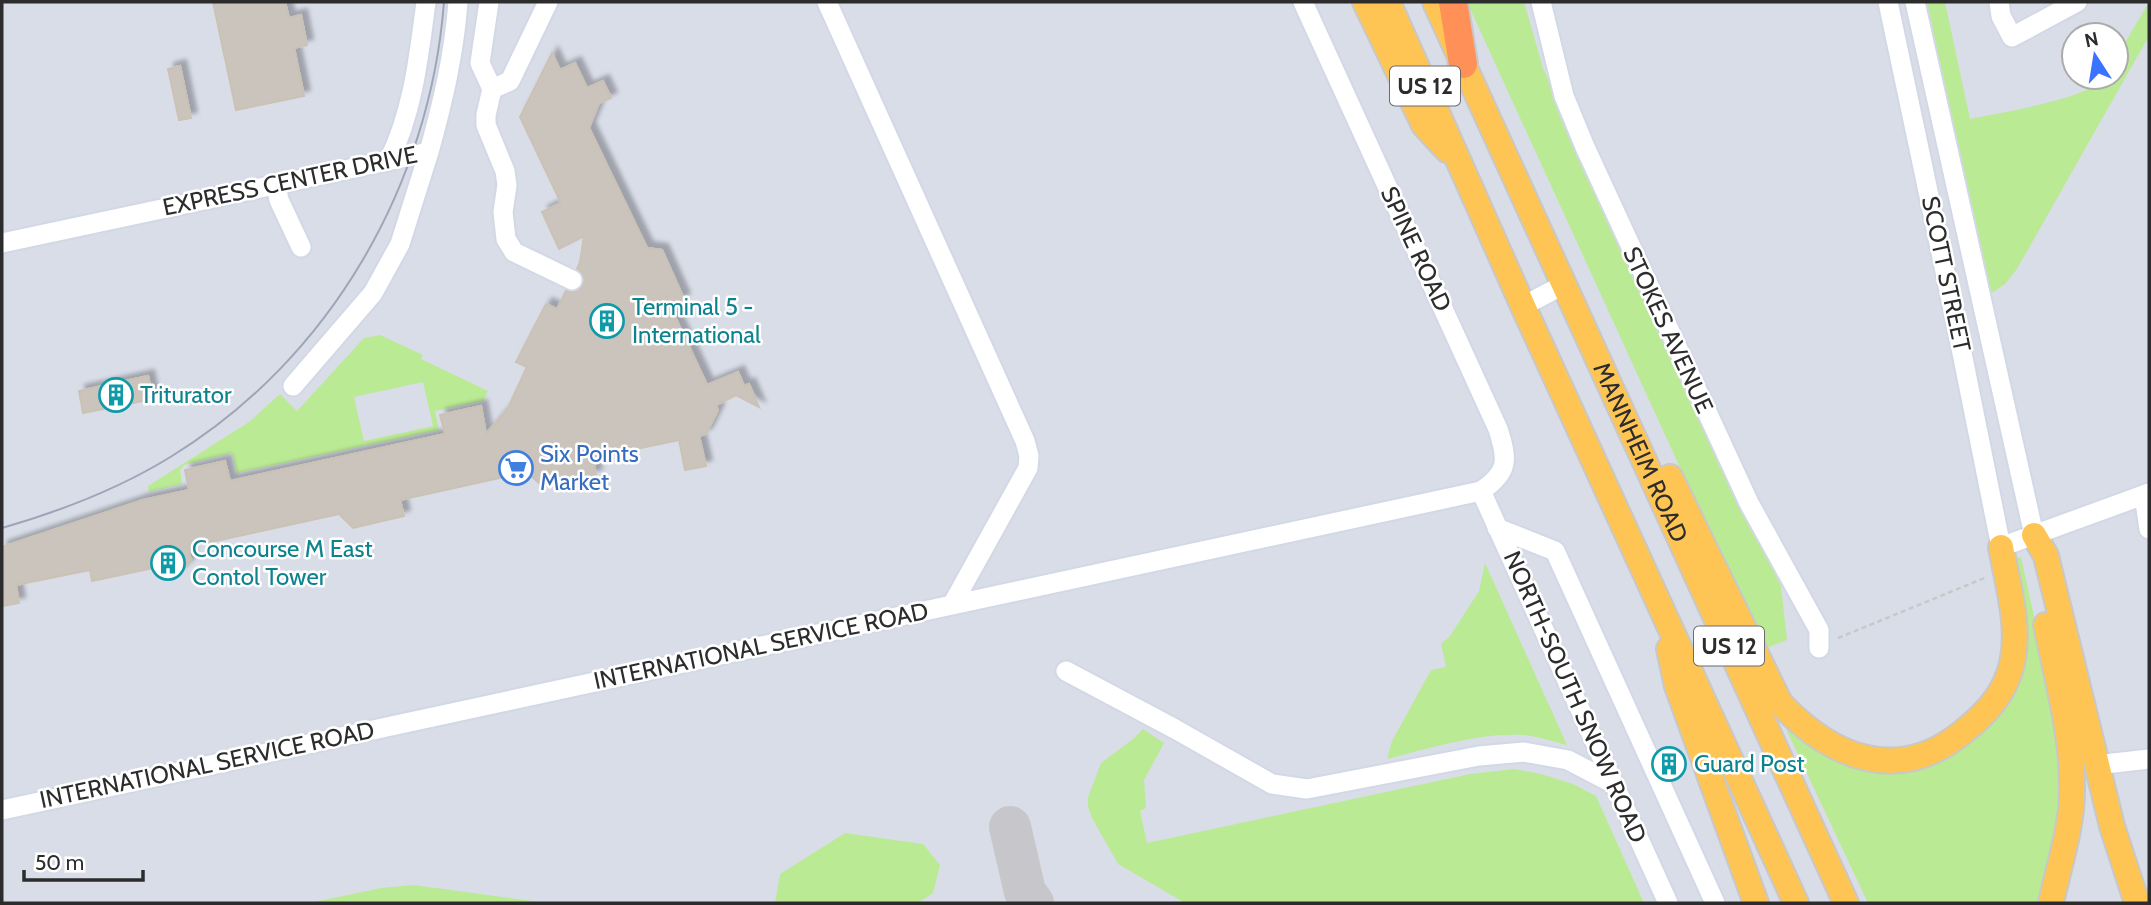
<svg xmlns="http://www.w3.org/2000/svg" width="2151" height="905" font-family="Cabin,sans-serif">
  <defs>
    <filter id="shadow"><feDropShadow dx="6" dy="-6" stdDeviation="2" flood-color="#0004"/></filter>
  </defs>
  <rect width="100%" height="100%" fill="#efe6dd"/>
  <!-- airport -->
  <path fill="#d9dde8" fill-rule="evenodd" d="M2,2H2149V903H2ZM2074,35H2116V77H2074Z"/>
  <!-- green -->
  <path fill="#bbea95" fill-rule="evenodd" d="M1467,2H1524L1543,68L1616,235L1695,409L1781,586L1787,640L1763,649Z
    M1927,2H1945L1970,119C1997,113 2091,99 2104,77H2116V58L2149,2V36L2017,269L2005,284L1989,295Z
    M380,335L423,355L421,359L488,391L483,401L435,411L439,430L237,473L232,453L184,465L180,470L182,484L149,492L148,486L249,422L280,394L297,411L364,338ZM423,382L433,426L364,441L354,397Z
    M2021,557L2062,745L2064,791L2043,903H1868L1786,729L1790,728L1823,755L1859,767H1903L2009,693L2014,558Z
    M1485,563L1567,745C1553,742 1538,736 1523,735C1477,733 1432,748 1387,759L1392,741L1431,670L1446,667L1441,644L1450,636L1479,591Z
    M1143,729L1164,743L1144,780L1146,808L1140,811L1147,843L1470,774L1514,769L1541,774L1573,784L1596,796L1644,903H1185L1118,864L1092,818L1088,807V797L1101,763L1133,739Z
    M845,833L923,844L940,865L933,893L918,903H775L780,874Z
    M414,885L548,903H309L381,888Z"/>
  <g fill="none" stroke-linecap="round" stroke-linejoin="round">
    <!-- taxiway -->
    <path stroke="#c7c6ca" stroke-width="42" d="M1010,827L1025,892L1033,903"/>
  </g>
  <!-- building -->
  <path fill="#cac4bc" stroke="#cbc2b6" stroke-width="2" filter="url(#shadow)" d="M213,2H285L289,18L301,15L307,45L294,48L304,96L236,110Z
    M552,53L560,70L575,63L587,88L603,81L611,98L599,103L589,128L647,248L662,250L684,299L670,306L707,385L738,372L744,386L749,384L759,407L736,395L716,405L718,410L706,434L699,436L706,466L685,470L679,440L593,458L596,475L566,482L543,487L527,472L400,500L404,516L353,528L339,514L188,547L191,561L177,574L157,573L153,568L92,581L90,570L16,585L19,603L2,606V547L143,500L189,490L185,470L225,461L230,481L445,434L440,415L481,406L486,434L508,408L527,367L516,362L546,304L557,309L566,291L572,292L578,290L583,286L584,280L582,274L577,269L580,262L584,236L559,249L542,212L561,203L520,117Z
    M180,66L191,118L179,120L168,69Z
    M148,376L153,399L83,413L79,391Z"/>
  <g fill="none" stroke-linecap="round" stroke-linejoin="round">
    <!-- minor casing -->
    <g stroke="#d2d8e6" stroke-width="23">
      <path id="minor" d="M489,2L480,63L492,89L486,115V125L505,171L507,185L503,212L506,239L514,252L572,280
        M1541,2L1564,96L1585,147L1749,503L1819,630V648
        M1888,2L1958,333L2001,547L2149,493
        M1915,2L2034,535
        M1999,2L2001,16L2012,37L2077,2
        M492,89L510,81L548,2
        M389,160C413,112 419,55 426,2
        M276,185L279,200L301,247
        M2,243L429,152C443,101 454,55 458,2
        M1523,306L1565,284
        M293,386L373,293L400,244L429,152
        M1481,491L1668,903
        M2144,495L2149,529
        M1497,528L1555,551L1715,903
        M952,605L1481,491C1509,472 1508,460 1498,429L1303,2
        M1066,671L1175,729L1272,784L1307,789L1479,756L1524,752L1568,760L1614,784
        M2096,765L2149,759
        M2,810L952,605L1028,468L1029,456L1025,441L827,2"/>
    </g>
    <!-- major casing -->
    <g stroke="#c8c8c8" stroke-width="28">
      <g id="major">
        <path d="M1365,2L1424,125L1447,150"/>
        <path d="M1388,2L1523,306L1796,903"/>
        <path id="s1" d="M1435,2L1846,903"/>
        <path d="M1670,477L1780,703C1832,758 1898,785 1963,732C1983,716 2000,699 2009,674C2023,634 2008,587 2001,547"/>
        <path d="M2034,535L2046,556L2112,826L2137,903"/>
        <path d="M2046,625C2057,678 2072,732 2072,786C2073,825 2059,865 2051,903"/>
        <path d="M1669,649L1677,686L1756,903"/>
      </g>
    </g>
    <!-- highway casing -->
    <g stroke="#c8c8c8" stroke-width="32">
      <path id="highway" d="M1453,2L1463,64"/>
    </g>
    <!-- path -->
    <path stroke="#c8c8c8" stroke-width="2.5" stroke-dasharray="5 3.5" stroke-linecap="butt" d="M1838,638L1987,577"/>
    <!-- minor -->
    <use href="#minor" stroke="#fff" stroke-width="19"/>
    <!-- major -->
    <use href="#major" stroke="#fec554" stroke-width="24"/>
    <!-- highway -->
    <use href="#highway" stroke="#ff9058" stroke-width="28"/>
    <!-- tram -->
    <path stroke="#9fa5b8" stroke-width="2" d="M2,528C61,511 119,489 172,456C330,359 430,185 444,2"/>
  </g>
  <!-- icons -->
  <defs>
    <g id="building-ring" transform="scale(1.75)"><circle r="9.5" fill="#fff" stroke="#0f9aa8" stroke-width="1.5"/><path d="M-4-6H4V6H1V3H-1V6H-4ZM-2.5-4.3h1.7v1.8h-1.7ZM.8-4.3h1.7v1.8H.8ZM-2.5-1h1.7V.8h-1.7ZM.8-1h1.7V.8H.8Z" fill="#0f9aa8"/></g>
    <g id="supermarket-ring" transform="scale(1.75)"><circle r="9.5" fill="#fff" stroke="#3f7fe0" stroke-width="1.5"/><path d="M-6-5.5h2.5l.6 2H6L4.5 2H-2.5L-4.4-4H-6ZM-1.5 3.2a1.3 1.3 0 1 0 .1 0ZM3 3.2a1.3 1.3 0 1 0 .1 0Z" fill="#3f7fe0"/></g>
  </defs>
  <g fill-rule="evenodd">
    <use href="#building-ring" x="607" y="321"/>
    <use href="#building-ring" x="116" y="395"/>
    <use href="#supermarket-ring" x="516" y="468"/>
    <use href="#building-ring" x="168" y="563"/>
    <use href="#building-ring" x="1669" y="764"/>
  </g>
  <g text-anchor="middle" stroke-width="5" stroke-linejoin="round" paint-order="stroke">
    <!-- shield labels -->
    <g fill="#fff" stroke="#6b6b6b" stroke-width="2">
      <rect x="1390" y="66.5" width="70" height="39" rx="5"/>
      <rect x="1694" y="626.5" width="70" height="39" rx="5"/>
    </g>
    <g font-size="23" font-weight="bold" fill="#2c2c2c">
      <text x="1425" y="94">US 12</text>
      <text x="1729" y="654">US 12</text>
    </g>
    <!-- street labels -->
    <g font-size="24" fill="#2c2c2c" stroke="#fff">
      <text transform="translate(290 181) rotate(-12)" y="8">EXPRESS CENTER DRIVE</text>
      <text transform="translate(1416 249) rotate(65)" y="8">SPINE ROAD</text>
      <text transform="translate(1946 274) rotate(78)" y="8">SCOTT STREET</text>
      <text transform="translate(1668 330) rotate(65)" y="8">STOKES AVENUE</text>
      <text dy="8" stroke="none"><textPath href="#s1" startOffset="495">MANNHEIM ROAD</textPath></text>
      <text transform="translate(761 646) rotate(-12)" y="8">INTERNATIONAL SERVICE ROAD</text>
      <text transform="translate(1575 697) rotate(66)" y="8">NORTH-SOUTH SNOW ROAD</text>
      <text transform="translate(207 765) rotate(-12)" y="8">INTERNATIONAL SERVICE ROAD</text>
    </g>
    <!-- culture labels -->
    <g font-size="24" fill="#0d838f" stroke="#fff" text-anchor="start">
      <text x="632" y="315">Terminal 5 -<tspan x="632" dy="28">International</tspan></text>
      <text x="140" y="403">Triturator</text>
      <text x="192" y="557">Concourse M East<tspan x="192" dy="28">Contol Tower</tspan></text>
      <text x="1694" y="772">Guard Post</text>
    </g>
    <!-- shop labels -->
    <g font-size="24" fill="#366cbe" stroke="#fff" text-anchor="start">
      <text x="540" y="462">Six Points<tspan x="540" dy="28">Market</tspan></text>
    </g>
  </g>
  <!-- border -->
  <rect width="2151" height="905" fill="none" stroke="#2c2c2c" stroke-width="7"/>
  <!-- north arrow -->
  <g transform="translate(2095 56) rotate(348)"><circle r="33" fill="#ffffff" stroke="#ababab" stroke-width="2"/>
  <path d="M0-5L12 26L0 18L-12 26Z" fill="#3a73ff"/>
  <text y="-10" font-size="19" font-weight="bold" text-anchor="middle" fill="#2c2c2c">N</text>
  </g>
  <!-- scale -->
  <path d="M24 870v10h119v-10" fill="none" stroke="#2c2c2c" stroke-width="3.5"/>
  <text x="35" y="870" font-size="21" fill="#2c2c2c" stroke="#ffffff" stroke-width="5" paint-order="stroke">50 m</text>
</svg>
